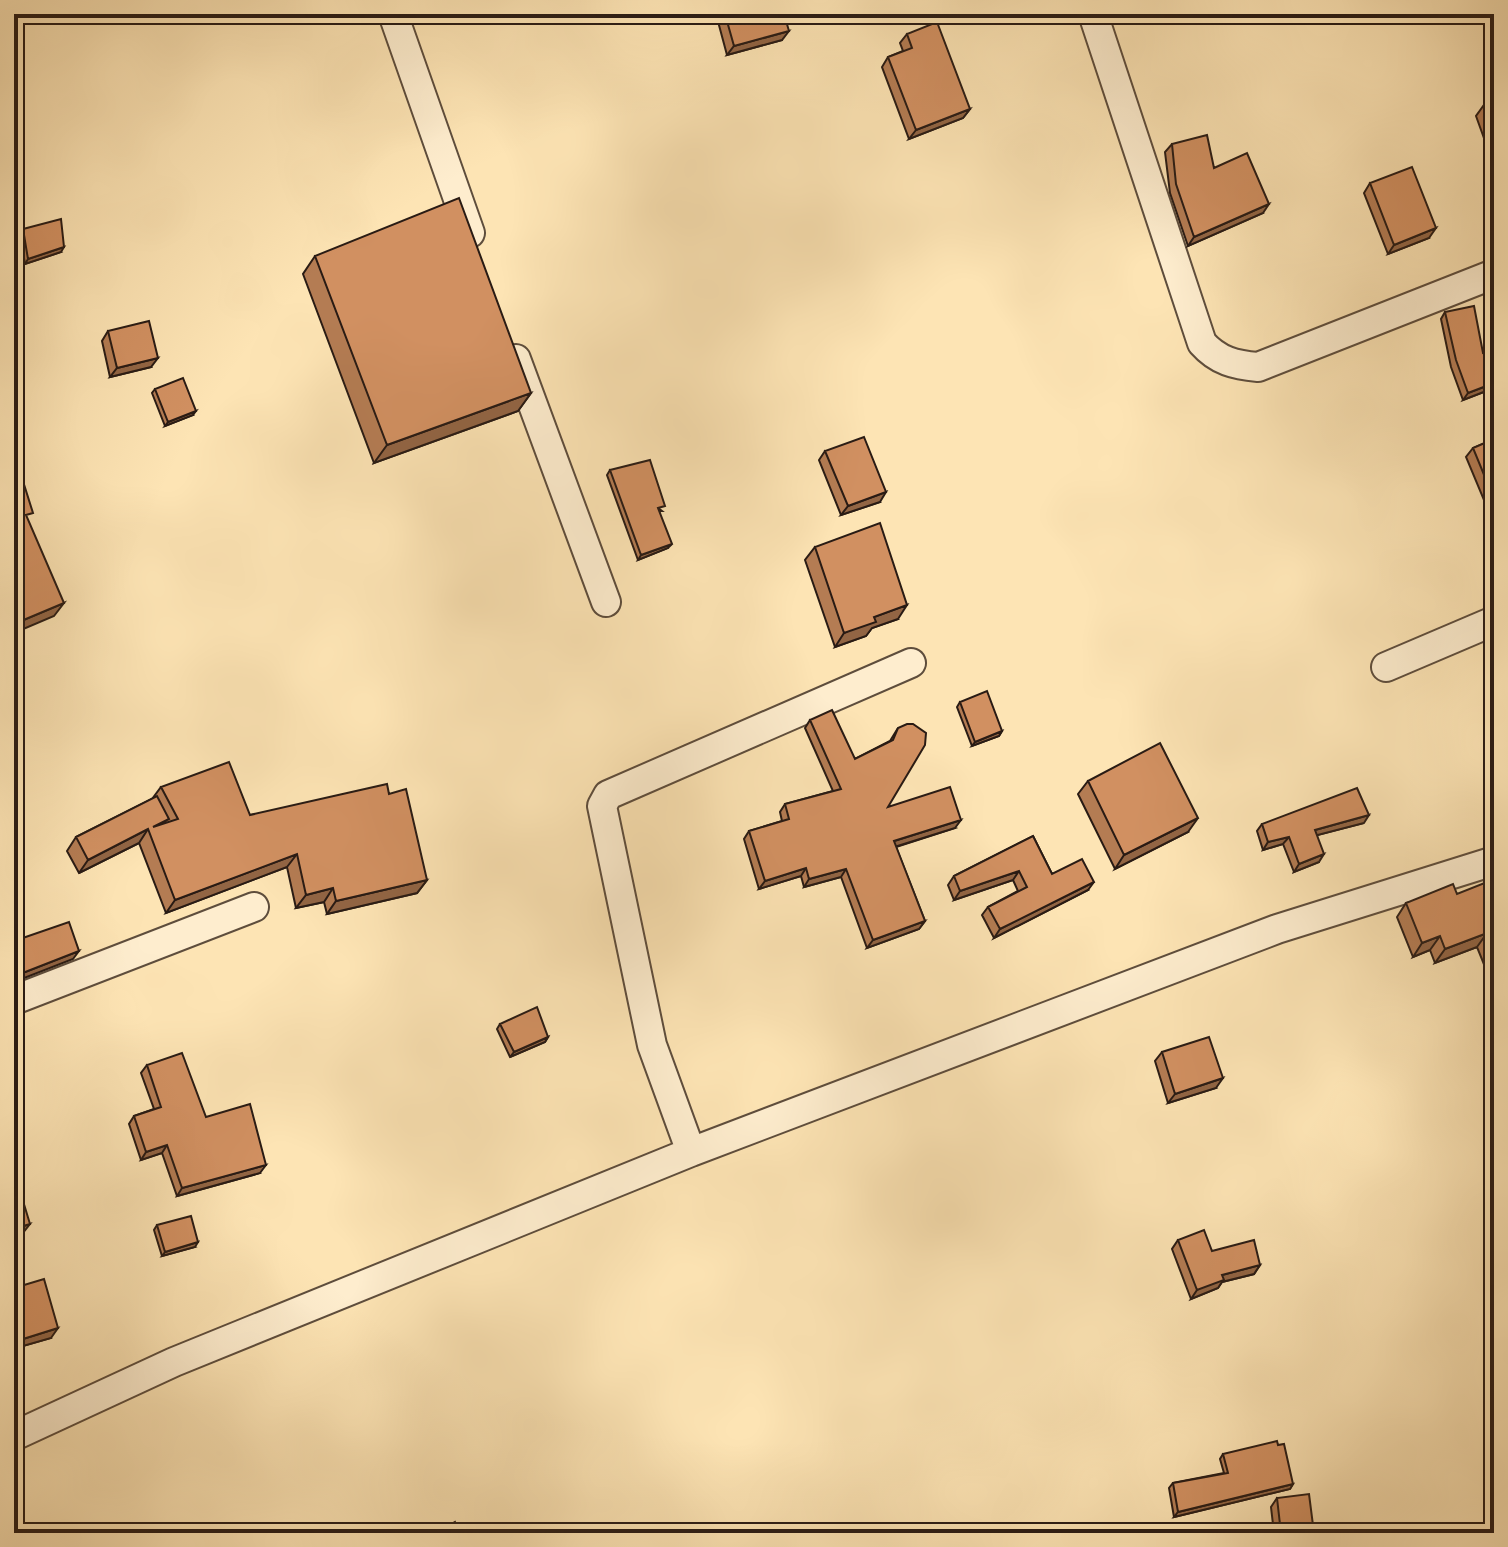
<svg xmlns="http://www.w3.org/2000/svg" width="1508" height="1547" font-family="'IM FELL French Canon',serif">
  <rect width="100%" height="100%" fill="#fde4b4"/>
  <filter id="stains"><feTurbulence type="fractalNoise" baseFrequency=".0025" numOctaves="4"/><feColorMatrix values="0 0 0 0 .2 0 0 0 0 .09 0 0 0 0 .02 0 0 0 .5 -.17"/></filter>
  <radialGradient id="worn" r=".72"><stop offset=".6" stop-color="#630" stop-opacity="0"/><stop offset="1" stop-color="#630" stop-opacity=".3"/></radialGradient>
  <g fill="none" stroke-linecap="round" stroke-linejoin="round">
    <!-- minor casing -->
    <g stroke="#5e4d3c" stroke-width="32">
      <path id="minor" d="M393,14L470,233
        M1093,14L1202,343C1218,361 1235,365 1258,367L1494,274
        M516,359L606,602
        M1386,667L1494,621
        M14,1000L254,907
        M691,1152L652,1045L602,806L608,795L911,663
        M14,1436L174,1362L691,1152L1277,929L1494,861"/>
    </g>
    <!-- minor -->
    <use href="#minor" stroke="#feedce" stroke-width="28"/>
  </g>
  <!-- wall -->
  <path fill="#b47c53" stroke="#291b14" stroke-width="2" d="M716,14H784L782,40L727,55Z
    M907,34L970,109L963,118L909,139L882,67L888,57L903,51L900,43Z
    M1494,99V166L1476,116L1486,102Z
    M1172,144L1214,168L1263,213L1188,246L1170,193L1165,152Z
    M1370,183L1429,238L1388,254L1364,193Z
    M23,229L61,252L25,264L20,234Z
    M315,256L531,393L518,411L374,463L303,274Z
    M1445,312L1483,353L1494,349V388L1463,400L1451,367L1441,319Z
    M108,331L151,367L110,377L102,341Z
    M155,389L193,415L165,426L152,393Z
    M1494,439V510L1489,512L1466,457L1473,448Z
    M825,451L880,502L841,515L819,460Z
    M610,470L662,511H659L668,548L638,560L607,475Z
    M815,547L898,619L872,628L866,636L835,647L805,560Z
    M960,702L1002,731L999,736L972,746L957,707Z
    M810,720L855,759L890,741L898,728L888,807L955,828L896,847L925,921L919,929L867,948L841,877L804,887L801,876L759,889L744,839L749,831L782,821L780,812L785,804L833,791L805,728Z
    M1088,781L1188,832L1115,869L1078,794Z
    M161,787L250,815L389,794L427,880L417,893L327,914L324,902L296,908L287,867L166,913L139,843L79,873L67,851L76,837L152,799Z
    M1364,823L1317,835L1319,862L1294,872L1283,844L1263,850L1257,831L1262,824Z
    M1033,836L1052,874L1088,890L994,938L982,915L988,907L1018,891L1013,880L954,900L948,885L954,876Z
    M1457,894L1494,899V989L1477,947L1435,963L1430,950L1413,957L1397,917L1406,903Z
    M500,1024L548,1037L545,1042L510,1057L497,1029Z
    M1162,1052L1216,1088L1168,1103L1155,1061Z
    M147,1065L206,1117L260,1173L177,1196L162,1153L141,1160L129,1124L134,1116L154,1109L141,1073Z
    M157,1225L195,1247L162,1256L154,1230Z
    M1178,1240L1212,1251L1260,1265L1254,1274L1222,1282L1218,1288L1191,1299L1172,1249Z
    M14,1288L51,1338L16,1348L14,1340Z
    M1223,1454L1293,1484L1290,1489L1174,1517L1169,1488L1173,1483L1224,1473L1220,1459Z
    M1277,1498L1314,1533H1274L1271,1507Z"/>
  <!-- shaded-wall -->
  <path fill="#926544" stroke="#291b14" stroke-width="2" d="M789,31L782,40L727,55L734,46Z
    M970,109L963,118L909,139L916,130Z
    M1269,204L1263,213L1188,246L1194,237Z
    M1436,228L1429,238L1388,254L1394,245Z
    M64,247L61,252L25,264L28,259Z
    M158,358L151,367L110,377L117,368Z
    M1494,383V388L1463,400L1468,393Z
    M531,393L518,411L374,463L387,445Z
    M196,411L193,415L165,426L168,422Z
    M886,492L880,502L841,515L848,506Z
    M672,544L668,548L638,560L641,555Z
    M64,603L54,616L14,633V624Z
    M907,605L898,619L872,628L866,636L835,647L844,633L874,617Z
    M1002,731L999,736L972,746L975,742Z
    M1369,815L1364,823L1310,837L1315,830Z
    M1198,818L1188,832L1115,869L1124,855Z
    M961,820L955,828L888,849L894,841Z
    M148,829L139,843L79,873L88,860Z
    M1289,837L1283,844L1263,850L1268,842Z
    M297,854L287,867L166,913L175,900Z
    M1324,854L1319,862L1294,872L1299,864Z
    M806,868L801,876L759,889L765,881Z
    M846,869L841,877L804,887L809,879Z
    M1019,871L1013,880L954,900L960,891Z
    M427,880L417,893L327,914L336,901Z
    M1094,882L1088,890L994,938L1000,929Z
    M333,888L324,902L296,908L306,895Z
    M925,921L919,929L867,948L873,940Z
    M1487,933L1477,947L1435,963L1445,949Z
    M1440,936L1430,950L1413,957L1422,943Z
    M79,951L73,959L14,982L15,976Z
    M548,1037L545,1042L510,1057L514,1052Z
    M1223,1078L1216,1088L1168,1103L1175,1094Z
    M167,1145L162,1153L141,1160L146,1152Z
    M266,1165L260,1173L177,1196L182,1188Z
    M30,1224L23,1233L14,1236V1229Z
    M198,1242L195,1247L162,1256L165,1252Z
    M1260,1265L1254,1274L1222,1282L1218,1288L1191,1299L1197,1290L1222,1275Z
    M58,1328L51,1338L16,1348L23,1339Z
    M1293,1484L1290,1489L1174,1517L1178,1512Z"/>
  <!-- building -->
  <path fill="#d19061" stroke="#291b14" stroke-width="2" d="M725,14H784L789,31L734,46Z
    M937,22L970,109L916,130L888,57L912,48L907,34Z
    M1494,99V124L1486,102Z
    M1207,135L1214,168L1247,153L1269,204L1194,237L1176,184L1172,144Z
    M16,157L21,196L14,199V158Z
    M1412,167L1436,228L1394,245L1370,183Z
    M459,198L531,393L387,445L315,256Z
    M61,219L64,247L28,259L23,229Z
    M1474,306L1483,353L1494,349V383L1468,393L1456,360L1445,312Z
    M149,321L158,358L117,368L108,331Z
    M183,378L196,411L168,422L155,389Z
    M864,437L886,492L848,506L825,451Z
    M1494,439V499L1473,448Z
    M650,460L665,506L658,508L672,544L641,555L610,470Z
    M22,478L33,513L26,515L64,603L14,624V481Z
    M880,523L907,605L874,617L876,622L844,633L815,547Z
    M987,691L1002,731L975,742L960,702Z
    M832,710L855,759L893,740L898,728L907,724H913L926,733L925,745L888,807L950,787L961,820L894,841L925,921L873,940L846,869L809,879L806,868L765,881L749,831L789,819L785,804L841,789L810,720Z
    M1160,743L1198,818L1124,855L1088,781Z
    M229,762L250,815L387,784L389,794L406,789L427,880L336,901L333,888L306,895L297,854L175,900L148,829L88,860L76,837L157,796L169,819L153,827L178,819L161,787Z
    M1357,788L1369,815L1315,830L1324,854L1299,864L1289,837L1268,842L1262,824Z
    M1033,836L1052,874L1082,859L1094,882L1000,929L988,907L1027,887L1019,871L960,891L954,876Z
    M1487,882L1494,899V951L1487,933L1445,949L1440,936L1422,943L1406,903L1453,884L1457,894Z
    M69,922L79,951L15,976L14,973V941Z
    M537,1007L548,1037L514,1052L500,1024Z
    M1209,1037L1223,1078L1175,1094L1162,1052Z
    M182,1053L206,1117L250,1104L266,1165L182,1188L167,1145L146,1152L134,1116L161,1107L147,1065Z
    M20,1191L30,1224L14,1229V1193Z
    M191,1216L198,1242L165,1252L157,1225Z
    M1204,1230L1212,1251L1254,1240L1260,1265L1222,1275L1224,1280L1197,1290L1178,1240Z
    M44,1279L58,1328L23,1339L14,1308V1288Z
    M1277,1441L1278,1445L1284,1444L1293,1484L1178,1512L1173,1483L1228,1473L1223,1454Z
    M1309,1494L1314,1533H1281L1277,1498Z
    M455,1522L461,1533H437Z"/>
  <!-- margin -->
  <rect width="1508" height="1547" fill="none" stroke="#fde4b4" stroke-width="48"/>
  <rect x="16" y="16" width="1476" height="1515" fill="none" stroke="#291b14" stroke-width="4"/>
  <rect x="24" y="24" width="1460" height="1499" fill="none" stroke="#291b14" stroke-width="2"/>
  <rect width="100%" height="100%" filter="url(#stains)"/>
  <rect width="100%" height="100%" fill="url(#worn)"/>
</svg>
